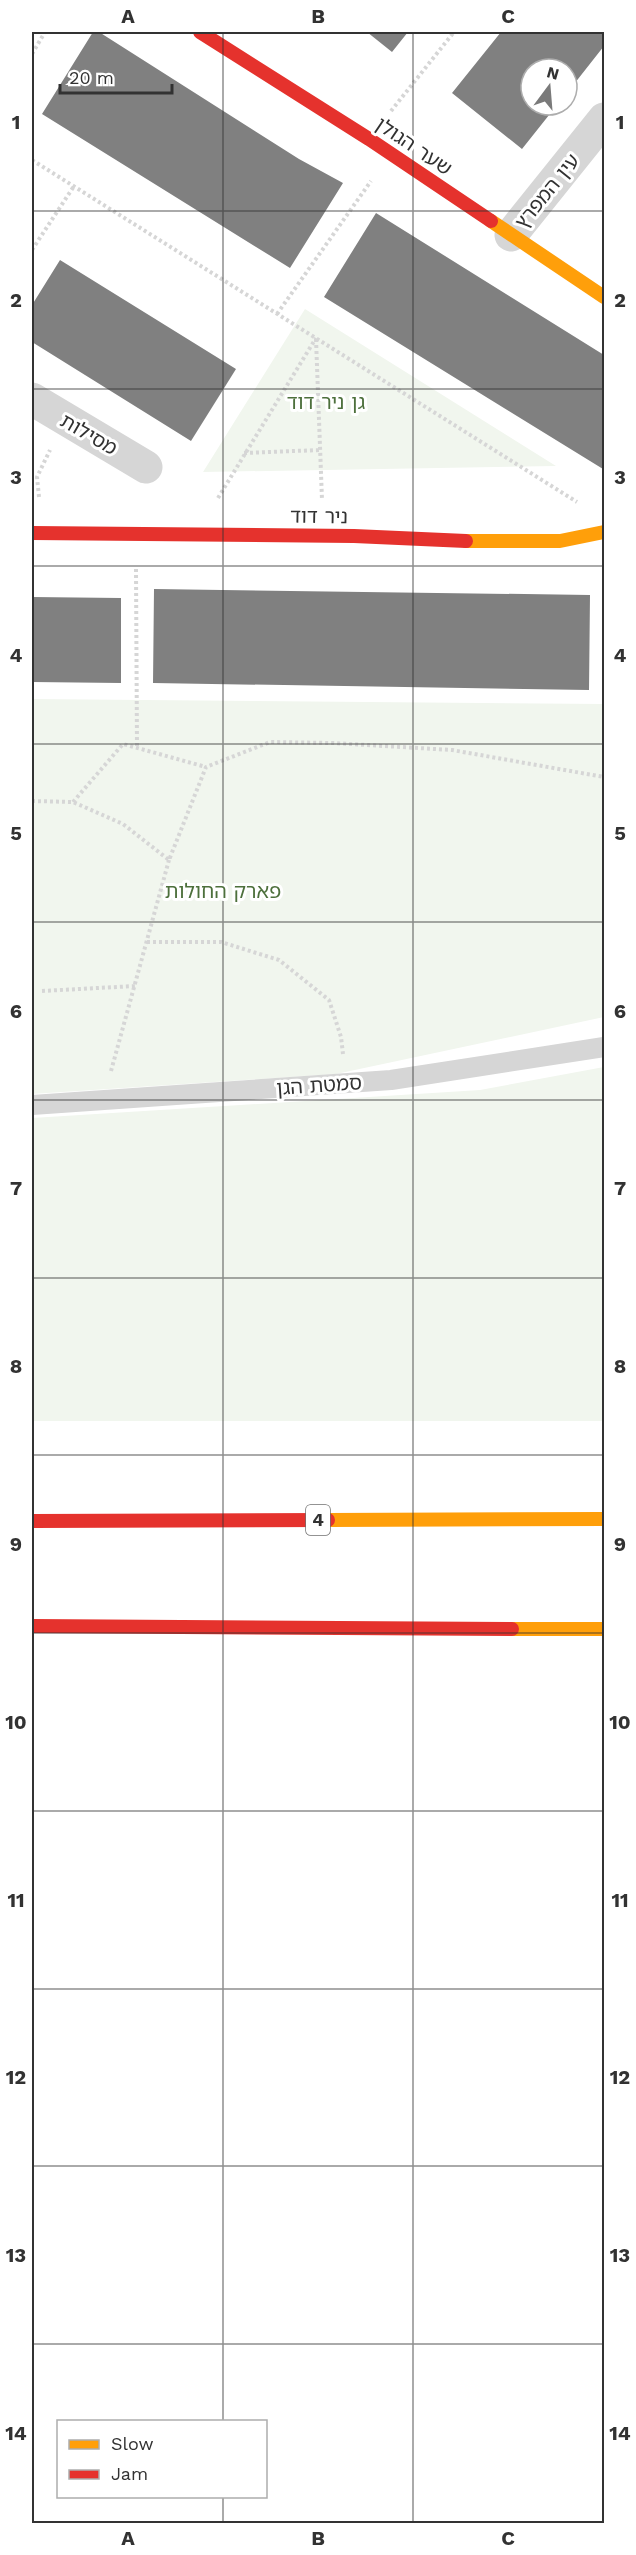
<svg xmlns="http://www.w3.org/2000/svg" width="636" height="2555" font-family="'Work Sans','Noto Sans Hebrew',sans-serif">
  <rect width="100%" height="100%" fill="#fff"/>
  <!-- green -->
  <path fill="#f1f6ee" d="M305,309L556,466L203,472Z
    M32,699L604,704V1017L336,1074L32,1094Z
    M604,1067V1421H32V1118L480,1090Z"/>
  <!-- building -->
  <path fill="#808080" d="M93,32H99L299,159L343,183L290,268L42,114Z
    M367,32H408L392,52Z
    M501,32H604V46L567,93V69H531V105H557L522,149L452,93Z
    M376,213L604,355L603,469L324,297Z
    M60,260L236,369L191,441L32,342V305Z
    M154,589L590,595L589,690L153,683Z
    M32,597L121,598V683L32,682Z"/>
  <g fill="none" stroke-linecap="round" stroke-linejoin="round">
    <!-- path -->
    <path stroke="#d6d6d6" stroke-width="4" stroke-dasharray="3 3" stroke-linecap="butt" d="M32,54L45,32
      M391,111L454,32
      M32,160L577,502
      M32,250L74,186
      M277,314L371,181
      M316,339L322,500
      M244,453L320,450
      M39,497L37,477L50,450
      M218,498L316,338
      M136,569L137,748
      M32,801L73,802L123,824L169,860L206,767L270,742L333,743L452,750L604,777
      M73,802L123,744L206,767
      M147,942H221L279,960L329,1000L341,1037L343,1054
      M42,991L135,986
      M111,1071L169,860"/>
    <!-- lane -->
    <path stroke="#d6d6d6" stroke-width="20" d="M32,1105L391,1080L604,1047"/>
    <!-- street -->
    <path stroke="#d6d6d6" stroke-width="33" d="M511,235L604,119
      M32,399L146,467"/>
    <!-- slow -->
    <path stroke="#ff9f0a" stroke-width="14" d="M491,221L604,297
      M466,541H560L604,532
      M328,1520L604,1519
      M512,1629H604"/>
    <!-- jam -->
    <path stroke="#e5322d" stroke-width="14" d="M200,32L369,139L491,221
      M32,533L354,536L466,541
      M32,1521L328,1520
      M32,1626L512,1629"/>
  </g>
  <!-- grid -->
  <path fill="none" stroke="#323232" stroke-width="1.5" stroke-opacity="0.55" d="M223,32V2422M413,32V2524M32,211H604M32,389H604M32,566H604M32,744H604M32,922H604M32,1100H604M32,1278H604M32,1455H604M32,1633H604M32,1811H604M32,1989H604M32,2166H604M32,2344H604M223,2496V2524"/>
  <g text-anchor="middle" stroke-width="6" stroke-linejoin="round" paint-order="stroke">
    <!-- shield labels -->
    <rect fill="#fff" stroke="#707070" stroke-width="1.5" x="306" y="1505" width="24" height="30" rx="4.5"/>
    <g font-size="18" font-weight="bold" fill="#323232">
      <text x="318" y="1526">4</text>
    </g>
    <!-- street labels -->
    <g font-size="20" fill="#323232" stroke="#fff">
      <text transform="translate(414 146) rotate(34)" y="7">שער הגולן</text>
      <text transform="translate(547 191) rotate(-51)" y="7">עין המפרץ</text>
      <text transform="translate(89 434) rotate(30)" y="7">מסילות</text>
      <text transform="translate(319 516) rotate(1)" y="7">ניר דוד</text>
      <text transform="translate(319 1085) rotate(-4)" y="7">סמטת הגן</text>
    </g>
    <!-- park labels -->
    <g font-size="20" fill="#4d703c" stroke="#fff">
      <text x="326" y="409">גן ניר דוד</text>
      <text x="223" y="898">פארק החולות</text>
    </g>
  </g>
  <!-- border -->
  <rect width="636" height="2555" fill="none" stroke="#ffffff" stroke-width="66"/>
  <!-- legend -->
  <rect x="57" y="2420" width="210" height="78" fill="#ffffff" stroke="#adadad" stroke-width="1.5"/>
  <rect x="69" y="2440" width="30" height="9" fill="#ff9f0a" stroke="#adadad" stroke-width="1.5"/>
  <text x="111" y="2450" font-size="18" fill="#323232">Slow</text>
  <rect x="69" y="2470" width="30" height="9" fill="#e5322d" stroke="#adadad" stroke-width="1.5"/>
  <text x="111" y="2480" font-size="18" fill="#323232">Jam</text>
  <!-- north arrow -->
  <g transform="translate(549 87) rotate(16)"><circle r="28" fill="#ffffff" stroke="#adadad" stroke-width="1.5"/>
  <path d="M0-4.5L10 22L0 15L-10 22Z" fill="#7a7a7a"/>
  <text y="-9" font-size="16" font-weight="bold" text-anchor="middle" fill="#323232">N</text>
  </g>
  <!-- scale -->
  <path d="M60 84v9h112v-9" fill="none" stroke="#323232" stroke-width="3"/>
  <text x="69" y="84" font-size="18" fill="#323232" stroke="#ffffff" stroke-width="4.5" paint-order="stroke">20 m</text>
  <rect x="33" y="33" width="570" height="2489" fill="none" stroke="#323232" stroke-width="2"/>
  <g font-size="20" text-anchor="middle" font-weight="bold" fill="#323232">
    <text x="128" y="23">A</text>
    <text x="318" y="23">B</text>
    <text x="508" y="23">C</text>
    <text x="16" y="129">1</text>
    <text x="620" y="129">1</text>
    <text x="16" y="307">2</text>
    <text x="620" y="307">2</text>
    <text x="16" y="484">3</text>
    <text x="620" y="484">3</text>
    <text x="16" y="662">4</text>
    <text x="620" y="662">4</text>
    <text x="16" y="840">5</text>
    <text x="620" y="840">5</text>
    <text x="16" y="1018">6</text>
    <text x="620" y="1018">6</text>
    <text x="16" y="1195">7</text>
    <text x="620" y="1195">7</text>
    <text x="16" y="1373">8</text>
    <text x="620" y="1373">8</text>
    <text x="16" y="1551">9</text>
    <text x="620" y="1551">9</text>
    <text x="16" y="1729">10</text>
    <text x="620" y="1729">10</text>
    <text x="16" y="1907">11</text>
    <text x="620" y="1907">11</text>
    <text x="16" y="2084">12</text>
    <text x="620" y="2084">12</text>
    <text x="16" y="2262">13</text>
    <text x="620" y="2262">13</text>
    <text x="16" y="2440">14</text>
    <text x="620" y="2440">14</text>
    <text x="128" y="2545">A</text>
    <text x="318" y="2545">B</text>
    <text x="508" y="2545">C</text>
  </g>
</svg>
